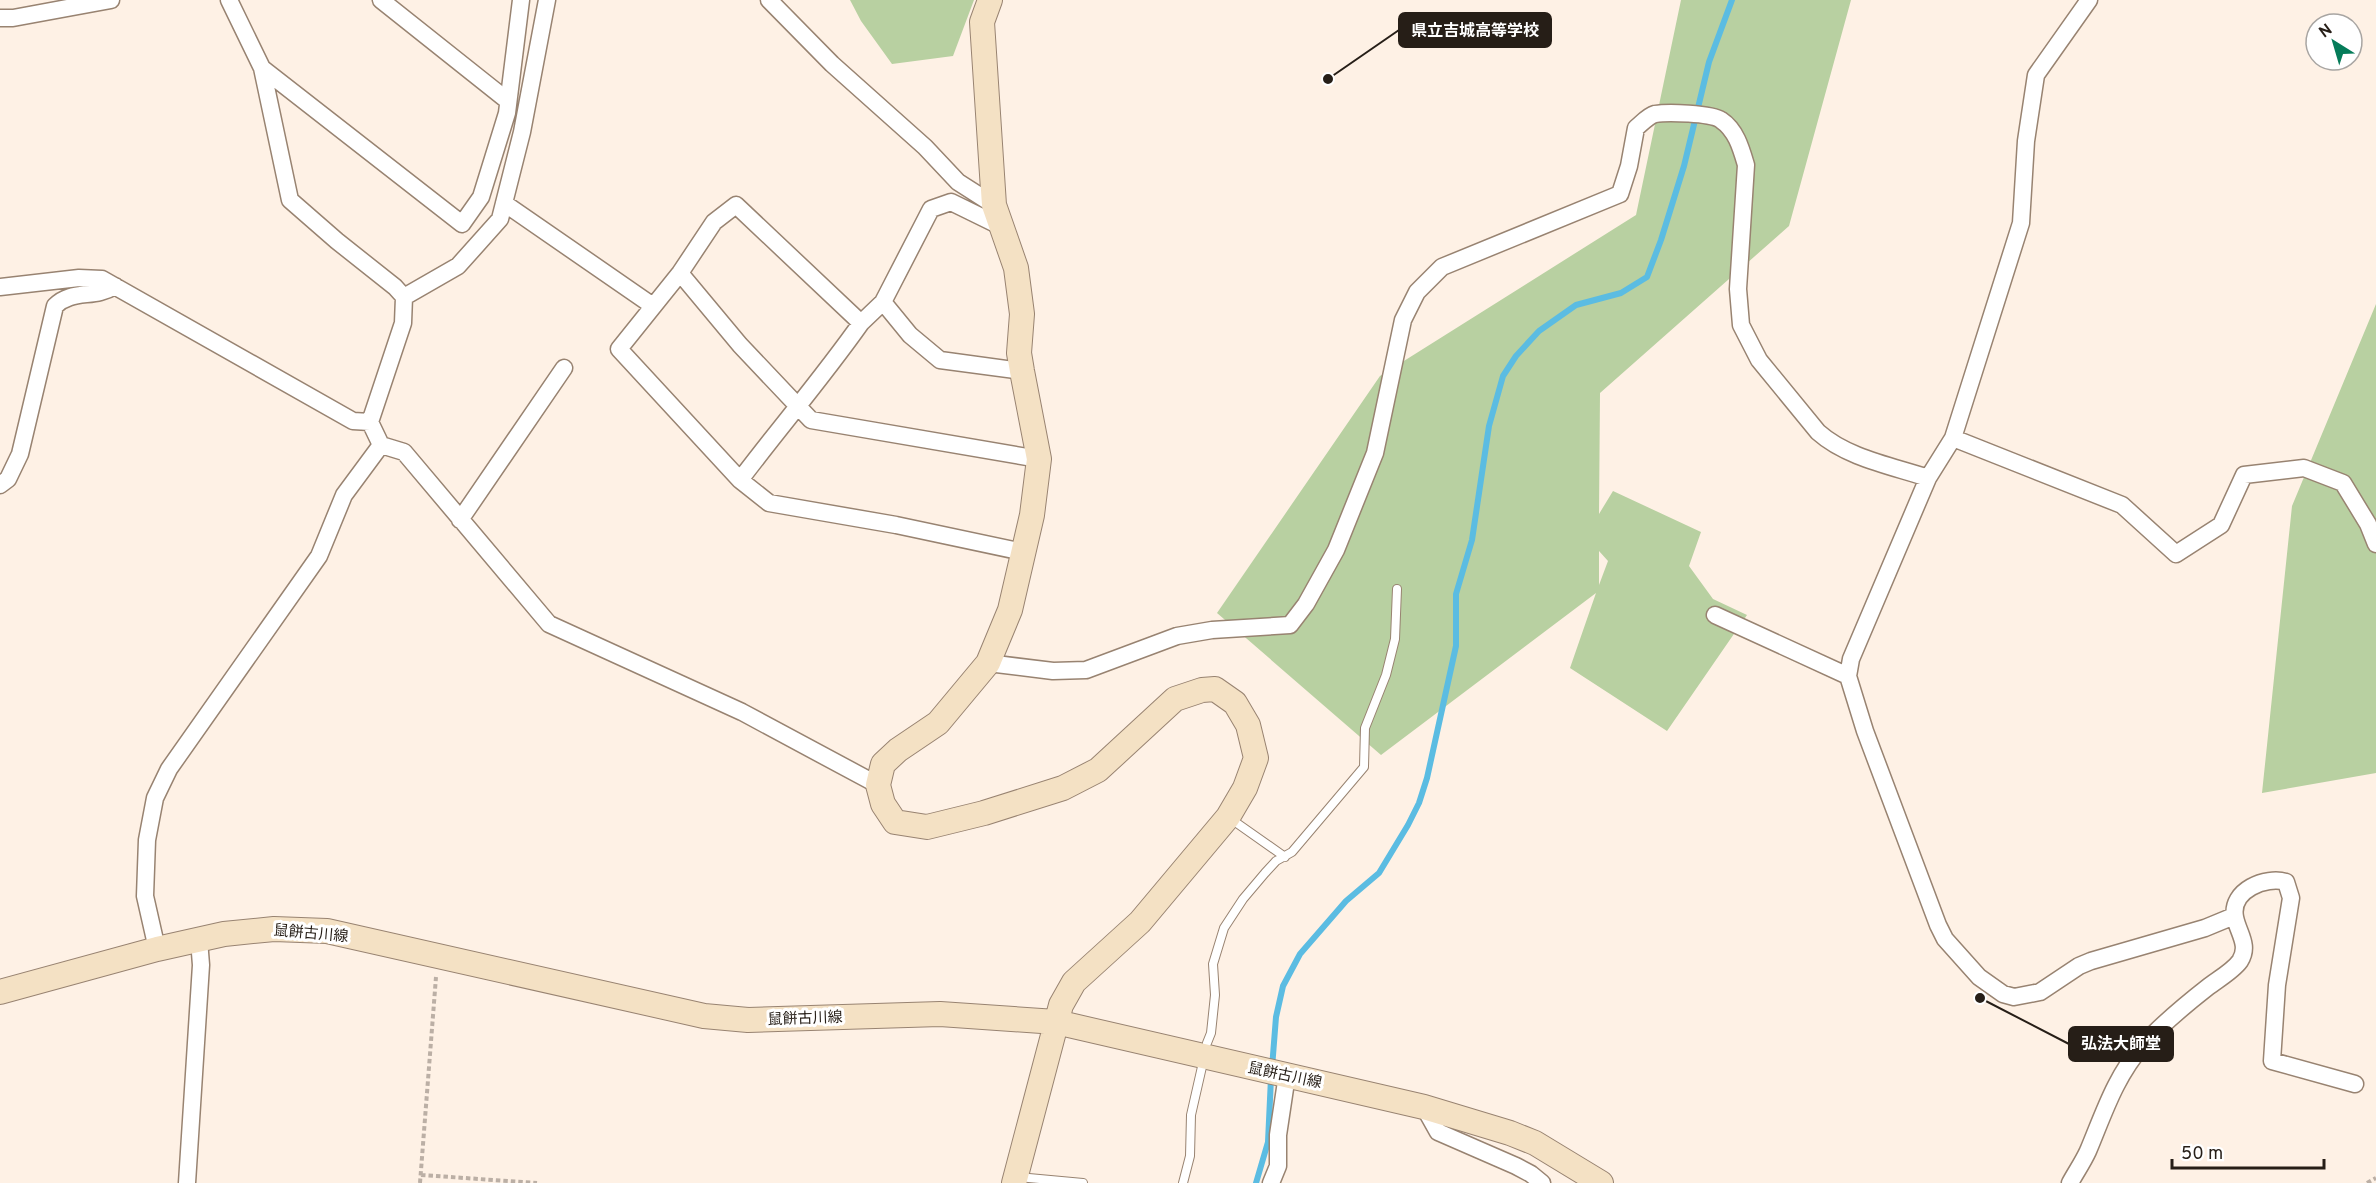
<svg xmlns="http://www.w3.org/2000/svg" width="2376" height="1183" font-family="Overpass,'Noto Sans JP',sans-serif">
  <rect width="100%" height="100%" fill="#fef1e5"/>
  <!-- green -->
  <path fill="#b8d0a1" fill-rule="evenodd" d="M850,0H974L953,56L892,64L861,21Z
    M1681,0H1851L1789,226L1600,393L1599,514L1613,491L1701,532L1689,566L1713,599L1747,615L1667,731L1570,668L1596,593L1381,755L1217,613L1380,376L1636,215ZM1599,551L1608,561L1599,585Z
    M2376,304V773L2262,793L2292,506Z"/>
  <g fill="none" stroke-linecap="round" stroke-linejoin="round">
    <!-- stream -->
    <path stroke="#5bbce2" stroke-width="6" d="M1272,1068L1276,1017L1283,986L1300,954L1346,901L1379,873L1408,825L1419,803L1427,778L1456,646V594L1472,540L1489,426L1503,376L1516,356L1539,331L1576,305L1621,293L1647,277L1661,240L1684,166L1709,62L1732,0
      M1256,1183L1268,1142L1271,1078"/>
    <!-- lane casing -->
    <g stroke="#988371" stroke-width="10">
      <path id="lane" d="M1231,819L1285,857
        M1207,1043L1211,1033L1215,995L1213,964L1224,928L1243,899L1265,873L1276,861L1292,852L1364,767L1365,728L1386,675L1395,639L1397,589
        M1018,1177L1083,1183
        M1183,1183L1190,1156L1191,1115L1204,1058"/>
    </g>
    <!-- street casing -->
    <g stroke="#988371" stroke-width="19">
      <path id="street" d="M229,0L262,68L290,200L337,241L395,287L404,297L403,323L370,422L381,445L404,452L549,624L742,712L878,785
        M381,0L508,101
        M769,0L832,64L925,147L958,182L994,205
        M2089,0L2036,75L2026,141L2021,223L1953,438L1928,478L1851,659L1848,676L1865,731L1938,925L1945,939L1979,977L2003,994L2014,997L2040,992L2079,966L2091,961L2205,928L2234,916
        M0,18H13L111,0
        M262,68L462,224L481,197L507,113L521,0
        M504,203L653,306
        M680,273L740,345L811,420L1039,459
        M0,287L79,278L102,279L353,421L370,422
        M404,297L458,266L500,219L522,132L547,0
        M883,302L910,335L940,360L1022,371
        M861,323L883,302L931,209L951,202L1002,227
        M1953,438L2122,505L2176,554L2221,525L2244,475L2304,468L2343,483L2368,524L2376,544
        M740,480C780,427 823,377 861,323L736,205L714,222L680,273L619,349L740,480L769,503L896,525L1023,552
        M0,485L8,479L20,454L55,306C72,289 94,299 115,286
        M460,520L564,368
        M1715,615L1848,676
        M988,663L1053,671L1086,670L1177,636L1212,630L1290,625L1306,604L1336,550L1375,453L1403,320L1417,292L1442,267L1620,194L1629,166L1636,128C1642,123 1648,116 1655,114C1667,112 1711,113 1721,120C1736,130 1741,148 1746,165L1738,289L1741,325L1759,360L1818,432C1847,458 1892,466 1928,478
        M157,949L145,896L147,840L155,798L169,769L319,556L344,495L381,445
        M1424,1107L1438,1132L1516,1166L1531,1174L1542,1183
        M187,1183L201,965L199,940
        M1271,1183L1278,1166V1135L1287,1075
        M2070,1183C2076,1172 2083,1162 2088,1151C2104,1113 2115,1077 2143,1045C2162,1024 2185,1005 2208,987C2217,980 2233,971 2240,961C2250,945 2238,933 2235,917C2230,890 2266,876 2286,882L2291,898L2277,985L2272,1061L2355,1084"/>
    </g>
    <!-- secondary casing -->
    <g stroke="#988371" stroke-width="26">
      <path id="secondary" d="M990,0L982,22L994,205L1016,268L1022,314L1019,353L1022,371L1039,459L1032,515L1010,610L988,663L938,723L898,750L883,764L878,785L883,804L895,822L927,827L984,813L1063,788L1098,770L1175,699L1202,690L1215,689L1235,703L1248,725L1256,758L1245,788L1228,817L1140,922L1074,982L1061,1005L1014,1183
        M0,992L157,949L224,934L274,929L327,931L704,1016L748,1020L940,1014L1056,1022L1424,1107L1510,1133L1535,1143L1601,1183"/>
    </g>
    <!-- path -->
    <path stroke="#bbafa5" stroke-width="4" stroke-dasharray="4.5 3" stroke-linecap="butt" d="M421,1175L537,1183
      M420,1183L436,977
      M2367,1183L2376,1178"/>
    <!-- lane -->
    <use href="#lane" stroke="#fff" stroke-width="8"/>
    <!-- street -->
    <use href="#street" stroke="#fff" stroke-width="16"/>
    <!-- secondary -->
    <use href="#secondary" stroke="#f4e1c4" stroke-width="24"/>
  </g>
  <g text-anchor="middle" stroke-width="6" stroke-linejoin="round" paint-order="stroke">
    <!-- street labels -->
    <g font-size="15" fill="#261e17" stroke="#fff">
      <text transform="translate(311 933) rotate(5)" y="5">鼠餅古川線</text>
      <text transform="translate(805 1018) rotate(-2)" y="5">鼠餅古川線</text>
      <text transform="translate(1285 1075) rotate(12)" y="5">鼠餅古川線</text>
    </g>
  </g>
  <!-- callouts -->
  <path fill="none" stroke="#261e17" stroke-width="2" d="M1328 79L1399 30M1980 998L2069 1044"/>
  <g fill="#261e17" stroke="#fff" stroke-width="2">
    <circle cx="1328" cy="79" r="6"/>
    <circle cx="1980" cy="998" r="6"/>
  </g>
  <g fill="#261e17" stroke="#261e17" stroke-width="2">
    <rect x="1399" y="13" width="152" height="34" rx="6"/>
    <rect x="2069" y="1027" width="104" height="34" rx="6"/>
  </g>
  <g font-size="16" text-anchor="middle" font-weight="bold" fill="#fff">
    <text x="1475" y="36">県立吉城高等学校</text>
    <text x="2121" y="1049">弘法大師堂</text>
  </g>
  <!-- north arrow -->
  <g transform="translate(2334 42) rotate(323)"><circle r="28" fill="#ffffff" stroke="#a8a5a2" stroke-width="1.5"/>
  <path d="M0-4.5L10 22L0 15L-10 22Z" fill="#057c59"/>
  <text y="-9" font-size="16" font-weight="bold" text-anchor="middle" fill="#261e17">N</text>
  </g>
  <!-- scale -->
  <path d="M2172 1159v9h152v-9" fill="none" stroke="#261e17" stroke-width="3"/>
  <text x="2181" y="1159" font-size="18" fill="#261e17" stroke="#ffffff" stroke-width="4.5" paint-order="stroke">50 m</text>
</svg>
